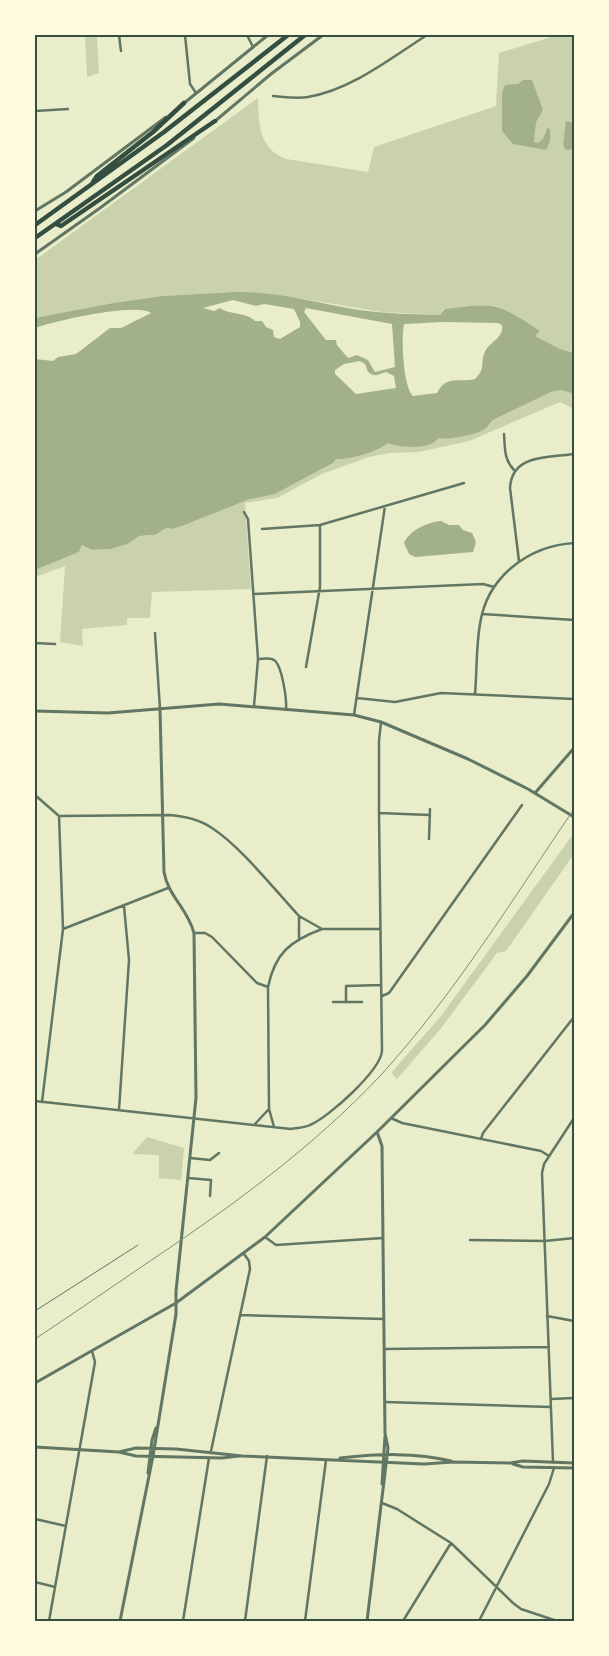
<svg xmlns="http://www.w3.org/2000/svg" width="609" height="1656" font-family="Lato,sans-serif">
  <rect width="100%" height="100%" fill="#e9edc9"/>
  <!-- green -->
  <path fill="#cad2ad" d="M85,35H97L99,73L87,77Z
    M558,35H574V353L560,349L535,336L540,331C499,302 494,303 445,309L440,315L381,312L298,298L234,292L162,296L113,303L35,318V260L258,98C259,123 258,148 286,159L368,172L374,147L496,106L499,53Z
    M561,390L574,394V409L560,402L469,441L418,452L389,453L369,457L322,474L277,498L245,503L251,589L152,592L150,618H127V625L82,629L83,646L60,642L65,566L35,577V570L79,552L82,545L92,550L111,549L128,544L139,536H150L166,528L172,529L182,526L247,499L275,494L333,463L335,459C349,457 379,454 388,443L436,441L439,438H455L488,427L493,420L551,392Z
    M574,833V854L506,951L497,953L442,1027L397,1079L391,1073L441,1016Z
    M147,1137L184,1148L181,1180L159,1178V1155L132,1154Z"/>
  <!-- water -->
  <path fill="#a3b18a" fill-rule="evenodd" d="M523,80H532L543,110L536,122L534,142L538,143L543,139L548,127L550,130V141L546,150L513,144L502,131V93L505,85L518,84Z
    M566,121L571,122L574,129V149L566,150L563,145Z
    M234,292C277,291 318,303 359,310C386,314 413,314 440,315L445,309C494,303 498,302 540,331L535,336L560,349L574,353V394L561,390L551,392L493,420C491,422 490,424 488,426C481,435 449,440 439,438C430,450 400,448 388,443C381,451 348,460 336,459L333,463L275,494L247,500L182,526L172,529L166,528L155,535L139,536L128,544L111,549L92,550L82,545L79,552L35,570V359L53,361L58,357L76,354L110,328H121L151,313C137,302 53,321 35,328V318L113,303L162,296ZM233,300L256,306L264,304L294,309L300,322V327L280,339L274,337L273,330L266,327L262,321H255C247,312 229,315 220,308L214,311L203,308ZM306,308L392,324L395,367L375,372L368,360L357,355L348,358L337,345L336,340H326L304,312ZM443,322L498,323L502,325C504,338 491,341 486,350C479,361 487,368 475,379C460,383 446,374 437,393L413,396C403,386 401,338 404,324ZM360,361L365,364L368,372C376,378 378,374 386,372L394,376L396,388L356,394L335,374V370L344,364Z
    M441,521L449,525H459L463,530L472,533L476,542L473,552L415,557L409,554L404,543C410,530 428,522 441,521Z"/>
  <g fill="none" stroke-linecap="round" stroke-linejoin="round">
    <!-- service -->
    <path stroke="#617663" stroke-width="1" d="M35,1311L138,1245"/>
    <!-- minor -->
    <path stroke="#617663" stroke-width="2.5" d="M119,35L121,51
      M185,35L190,84L196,93
      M247,35L253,47
      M273,96C285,97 297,99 308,97C351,90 391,58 427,35
      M35,111L68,109
      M504,434C505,448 504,460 514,470
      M244,512L248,519L258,659L254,706
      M262,529L320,525L464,483
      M519,561L510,488C512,454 547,458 574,454
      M253,594L483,584L494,587
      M482,614L574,620
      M155,633L160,709
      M35,643L55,644
      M258,659C262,659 270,657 274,660C282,665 287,700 286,710
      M306,667L320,587V525
      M475,694C477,671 476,647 480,624C487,577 528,546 574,543
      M357,698L395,702L441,693L574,699
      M354,715L385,506
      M35,795L59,816L168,815C184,816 199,819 212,828C240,846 275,890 299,916V938
      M379,813L430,815
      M429,839L430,809
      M299,916L322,929H379
      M63,929L168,888
      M194,933H205L212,937L257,983L268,987
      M382,996L389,993L522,805
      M333,1002H362
      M346,1002V986L381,985
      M35,1101L291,1129C297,1128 304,1128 310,1125C329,1117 380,1071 382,1051L379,813V741L381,722
      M42,1102L63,929L59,816
      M119,1110L129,960L124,906
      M391,1118L402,1123L541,1151L549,1156
      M255,1124L269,1109
      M274,1127L269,1109L268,987C275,953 290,941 322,929
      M481,1139L483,1133L574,1017
      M190,1158L210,1160L219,1153
      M188,1178L211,1180L210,1196
      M265,1237L276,1245L383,1238
      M470,1240L545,1241L574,1238
      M240,1315L384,1319
      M547,1316L574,1321
      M385,1349L549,1347
      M551,1399L574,1398
      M385,1402L551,1407
      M211,1451L250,1269L249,1261L244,1254
      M553,1462L542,1173L544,1164L574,1118
      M382,1503L397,1509L451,1543L513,1603L521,1609L557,1621
      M35,1519L66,1526
      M35,1582L55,1587
      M49,1621L95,1362L92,1351
      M183,1621L209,1458
      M245,1621L267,1456
      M305,1621L326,1460
      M403,1621L451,1543
      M479,1621L549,1484L554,1468
      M574,1621V1620"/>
    <!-- tertiary -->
    <path stroke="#617663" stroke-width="3" d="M183,104L268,35
      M214,122L271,74L323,35
      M35,211L66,192L166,117
      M35,254L100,208L194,138
      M35,711L108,713L219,704L354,715L381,722L468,759L528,789L574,817
      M535,793L574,748
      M35,1383L176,1303L265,1237L377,1132L485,1025L527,976L574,913
      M35,1447L119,1452L136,1456L222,1458L239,1456
      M119,1452L136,1448L176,1449L242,1456L424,1464L453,1462L510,1463L523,1461L574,1463
      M340,1458C377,1454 416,1452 451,1461
      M513,1464L523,1467L574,1468
      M148,1473L152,1440L156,1428
      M382,1484L385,1436
      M120,1621L153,1456L176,1314V1291L196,1098L194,933C188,909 168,896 164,872L160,709
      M367,1621L388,1448L385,1433L382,1146L377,1132"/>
    <!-- motorway -->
    <path stroke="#344e41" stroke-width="4.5" d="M93,182L97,176L153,132L184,103
      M56,224L61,226L215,121
      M35,225L164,132L288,35
      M35,238L167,145L305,35"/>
    <!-- tram -->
    <path stroke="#7c8e77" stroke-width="1" d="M35,1339C76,1312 116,1284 156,1257C236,1203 313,1147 380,1076C454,995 512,900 574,809"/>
  </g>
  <!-- border -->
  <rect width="609" height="1656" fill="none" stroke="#fefae0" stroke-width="72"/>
  <rect x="36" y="36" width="537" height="1584" fill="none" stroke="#344e41" stroke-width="2"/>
</svg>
